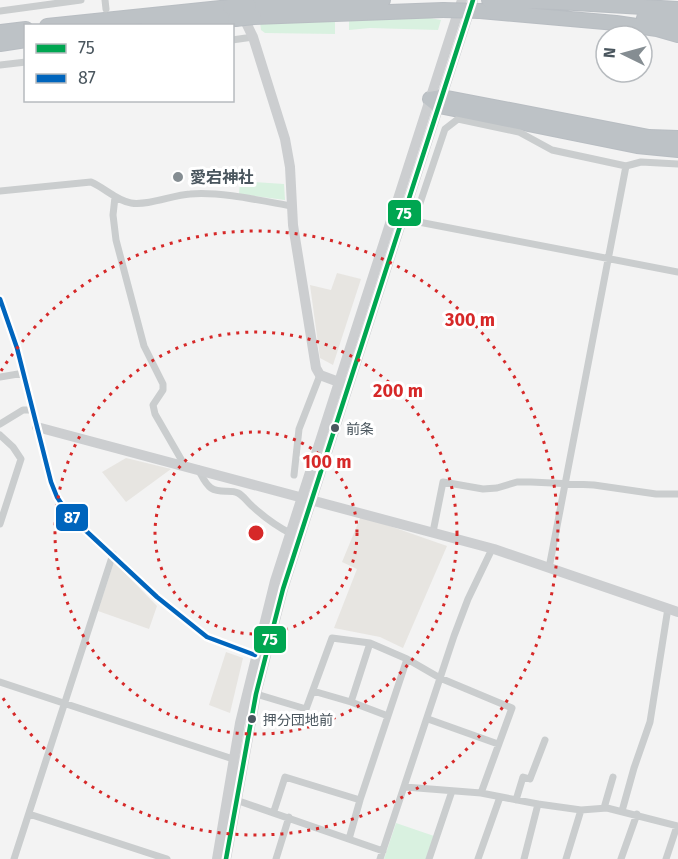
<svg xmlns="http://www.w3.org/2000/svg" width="678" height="859" font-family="'Fira Sans','Noto Sans JP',sans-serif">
  <rect width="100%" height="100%" fill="#f3f3f3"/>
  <!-- commercial -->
  <path fill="#e7e5e1" d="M337,273L361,279L333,365L320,358L310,285L331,290Z
    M126,458L171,469L126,502L102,472Z
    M361,516L447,546L403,648L380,637L334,628L357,569L342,562Z
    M114,562L157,606L149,629L98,611Z
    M226,652L243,658L230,713L209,705Z"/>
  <!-- green -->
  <path fill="#d9f1e0" d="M414,15L441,20L438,30L370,28L349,30V17Z
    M335,20V34L265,33L261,30L260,22Z
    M240,181L284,184L285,200L239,194Z
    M396,823L434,836L426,859H384Z"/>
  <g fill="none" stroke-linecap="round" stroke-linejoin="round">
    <!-- highway casing -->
    <g stroke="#b8bdc2" stroke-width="16">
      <path id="highway" d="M489,0L557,2L678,9
        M249,6L383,0
        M480,11L616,23L657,29L678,35
        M254,17L443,10
        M644,18L678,21
        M47,26L230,7
        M149,26L235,19
        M0,32L26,29
        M0,44L26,40
        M430,99L439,106L454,109L637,146L678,150
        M430,99L442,97L649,137L678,138"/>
    </g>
    <!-- street -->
    <path stroke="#cacdce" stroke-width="7" d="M105,0L106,9
      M0,11L81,0
      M232,40L253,37
      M0,65L26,62
      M0,191L91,182C105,188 117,201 131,203C148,206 173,195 190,194C218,191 263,201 291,206
      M115,197L113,215L116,240L144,346L163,384V390L153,405L155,414L185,466
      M398,218L678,272
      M414,221L445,129L458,119L519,132L552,150L626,166L641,162L678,164
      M0,299L17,348L51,482L57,497L69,515L157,597L207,637L255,655
      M0,377L24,373
      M0,424L23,410H32
      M0,435L13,447L21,459L0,524
      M198,469C202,476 205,484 211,488C220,494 230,489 238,493C244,496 247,502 252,506C263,516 276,526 290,533
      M294,475L299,429L320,375
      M433,532L443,482L483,489L497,488L517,482H531L594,485L656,494H678
      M549,568L626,166
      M0,682L233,759
      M313,691L351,702L370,643
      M253,693L306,709L332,638L370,643L407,659L440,678L512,708L481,793
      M351,702L388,716
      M428,719L498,744
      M405,787L481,793L538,804L581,810L607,808L678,826
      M236,800L383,851
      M516,800L523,777L530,779L545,740
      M604,808L613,777
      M274,811L285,777L360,800L407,659
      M622,811L634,768L650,722L668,608
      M29,814L167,859
      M349,839L360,800
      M14,859L113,554
      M276,859L289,817
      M380,859L454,636L468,599L492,549
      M429,859L452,791
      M478,859L500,797
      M524,859L538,804
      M566,859L581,810
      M621,859L637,814
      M666,859L677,826"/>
    <!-- secondary -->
    <path stroke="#ccced0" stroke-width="10" d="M235,0L253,37L285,139L290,167L293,225L316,368L320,375L344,384
      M37,427L494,549L678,612
      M217,859L240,723L275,581L462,0
      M226,859L256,694L283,589L473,0"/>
    <!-- highway -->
    <use href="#highway" stroke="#bdc2c6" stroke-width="14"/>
    <!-- highway-bridge casing -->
    <g stroke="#b8bdc2" stroke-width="16" stroke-linecap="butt">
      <path id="highway-bridge" d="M230,7L249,6
        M443,10L480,11
        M235,19L254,17"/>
    </g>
    <!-- highway-bridge -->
    <use href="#highway-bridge" stroke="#bdc2c6" stroke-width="14"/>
    <!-- bus-1 casing -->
    <g stroke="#fff" stroke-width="9">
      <path id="bus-1" d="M226,859L256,694L283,589L473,0"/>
    </g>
    <!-- bus-2 casing -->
    <g stroke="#fff" stroke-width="9">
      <path id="bus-2" d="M0,299L17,348L51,482L57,497L69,515L157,597L207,637L255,655"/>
    </g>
    <!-- bus-1 -->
    <use href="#bus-1" stroke="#00a651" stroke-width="4.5"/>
    <!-- bus-2 -->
    <use href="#bus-2" stroke="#0065bd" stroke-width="4.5"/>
  </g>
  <!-- distance rings -->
  <g fill="none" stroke="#d62828" stroke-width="3" stroke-dasharray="3 6">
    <circle cx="256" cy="533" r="101"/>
    <circle cx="256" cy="533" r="201"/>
    <path d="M1 371A302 302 0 1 1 1 695"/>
  </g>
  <!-- markers -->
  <circle fill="#858d92" stroke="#fff" stroke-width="2" cx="178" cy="177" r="6"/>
  <g fill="#4a565e" stroke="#fff" stroke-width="2">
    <circle cx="335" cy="428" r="5"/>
    <circle cx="252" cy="719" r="5"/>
  </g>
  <g text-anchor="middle" stroke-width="6" stroke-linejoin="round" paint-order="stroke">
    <!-- bus labels -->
    <g font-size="14" fill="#4a565e" stroke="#fff" text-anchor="start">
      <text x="346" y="434">前条</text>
      <text x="263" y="725">押分団地前</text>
    </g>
    <!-- poi labels -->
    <g font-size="16" font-weight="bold" fill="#4a565e" stroke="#fff" text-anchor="start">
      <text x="190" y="183">愛宕神社</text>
    </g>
  </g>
  <circle cx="256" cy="533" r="9" fill="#d62828" stroke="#fff" stroke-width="3"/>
  <g font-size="18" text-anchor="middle" font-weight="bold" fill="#d62828" stroke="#fff" stroke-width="6" stroke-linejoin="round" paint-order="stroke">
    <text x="470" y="326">300 m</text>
    <text x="398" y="397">200 m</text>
    <text x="327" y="468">100 m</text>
  </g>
  <g stroke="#fff" stroke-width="2">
    <rect x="387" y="199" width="35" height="28" rx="6" fill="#00a651"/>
    <rect x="55" y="503" width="34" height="29" rx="6" fill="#0065bd"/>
    <rect x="253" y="625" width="34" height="29" rx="6" fill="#00a651"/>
  </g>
  <g font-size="16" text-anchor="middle" font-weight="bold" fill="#fff">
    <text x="404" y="219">75</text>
    <text x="72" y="523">87</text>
    <text x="270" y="645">75</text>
  </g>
  <!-- legend -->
  <rect x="24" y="24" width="210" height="78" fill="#ffffff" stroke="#b7bbbf" stroke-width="1.5"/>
  <rect x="36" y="44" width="30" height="9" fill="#00a651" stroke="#b7bbbf" stroke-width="1.5"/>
  <text x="78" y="54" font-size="18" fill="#4a565e">75</text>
  <rect x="36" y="74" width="30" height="9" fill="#0065bd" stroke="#b7bbbf" stroke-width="1.5"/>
  <text x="78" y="84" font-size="18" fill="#4a565e">87</text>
  <!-- north arrow -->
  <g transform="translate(624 54) rotate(275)"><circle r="28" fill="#ffffff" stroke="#b7bbbf" stroke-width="1.5"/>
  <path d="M0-4.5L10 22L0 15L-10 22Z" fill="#858d92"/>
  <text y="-9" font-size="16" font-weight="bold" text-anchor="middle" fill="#4a565e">N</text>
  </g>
</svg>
